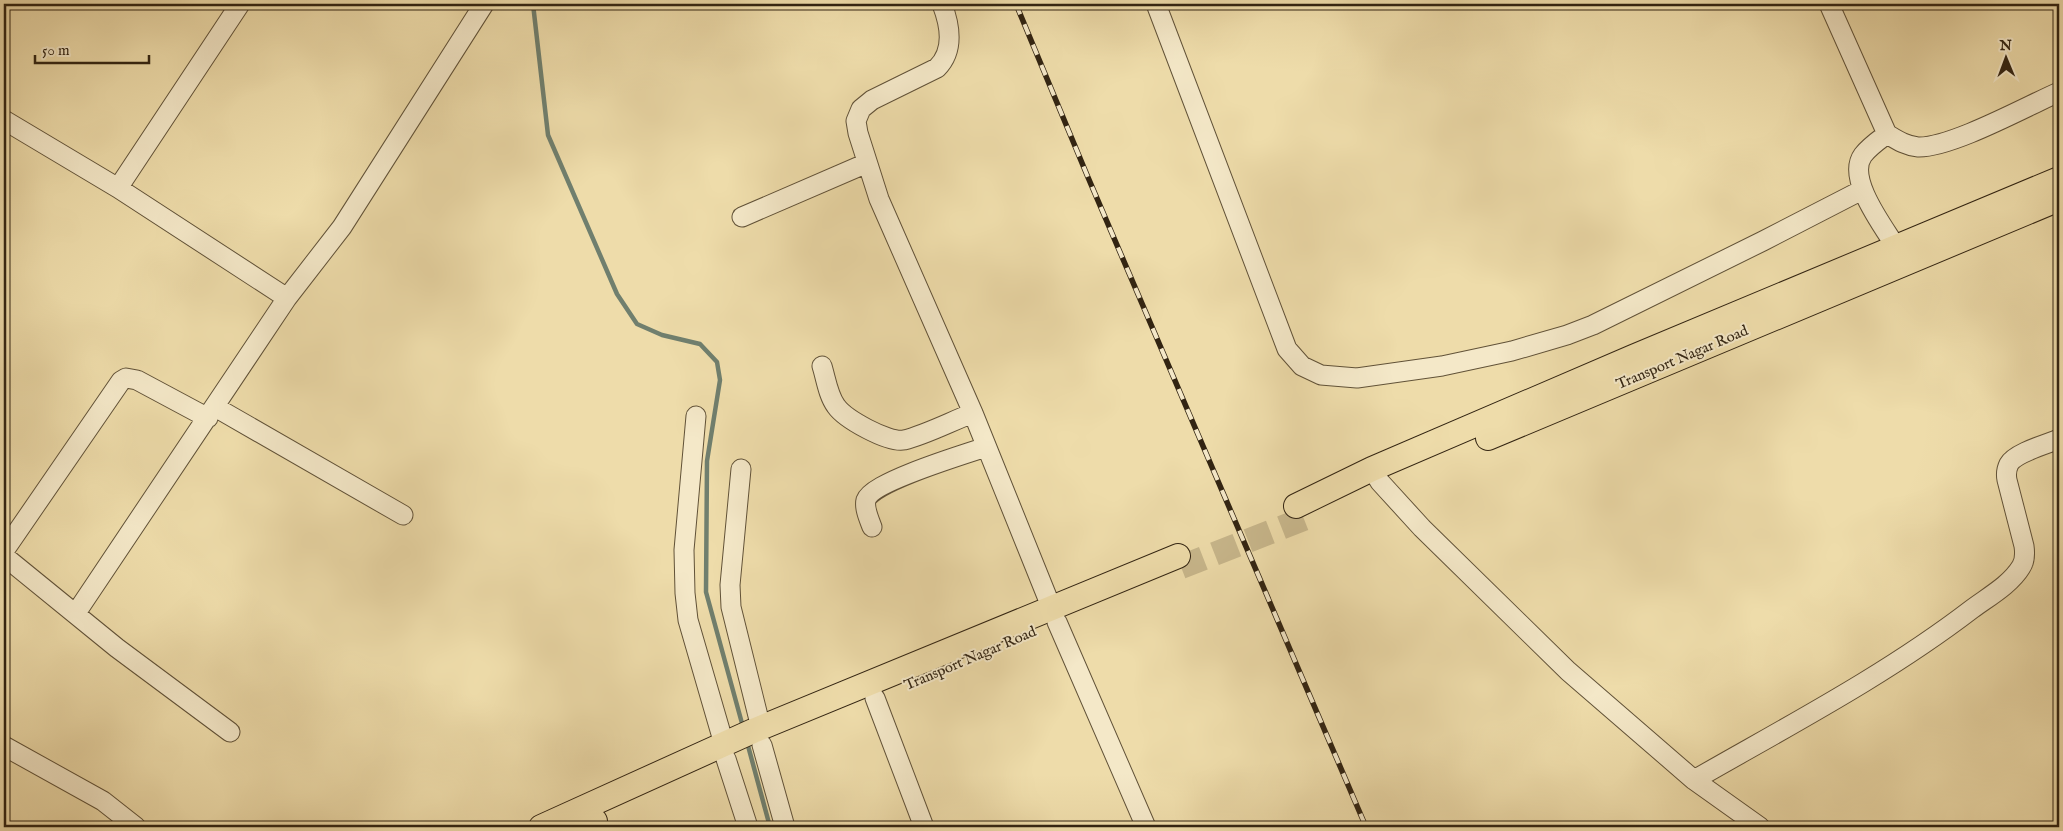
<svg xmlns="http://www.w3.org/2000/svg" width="2063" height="831" font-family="'IM FELL English',serif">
  <rect width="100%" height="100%" fill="#eedcaa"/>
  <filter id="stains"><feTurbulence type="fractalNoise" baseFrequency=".004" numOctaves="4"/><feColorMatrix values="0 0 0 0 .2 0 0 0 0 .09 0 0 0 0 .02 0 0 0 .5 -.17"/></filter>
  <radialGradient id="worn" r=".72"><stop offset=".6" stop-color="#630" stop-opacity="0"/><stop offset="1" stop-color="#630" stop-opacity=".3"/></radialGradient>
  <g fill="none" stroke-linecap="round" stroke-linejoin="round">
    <!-- stream -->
    <path stroke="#707f6e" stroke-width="4.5" d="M533,4L548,135L617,294L637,324L662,335L700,344L717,362L720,380L707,461L706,592L743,727
      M747,742L770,827"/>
    <!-- major-tunnel -->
    <path stroke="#c8b78c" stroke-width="24" stroke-dasharray="24 12" stroke-linecap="butt" d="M1181,567L1306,518"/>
    <!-- minor casing -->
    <g stroke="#615238" stroke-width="21">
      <path id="minor" d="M942,4C950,25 955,50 937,68L872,100L861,109L856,121L858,133L879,199L973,413L1052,609
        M1156,4L1287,349L1302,366L1321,375L1357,378L1442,366L1512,351L1567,335L1593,325L1763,241L1862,190
        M1829,4L1887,134C1897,140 1906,146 1918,147C1951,148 2027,106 2059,92
        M4,120L118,188L287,298
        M1887,134C1879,140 1869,147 1863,155C1846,178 1883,226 1896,247
        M118,188L240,4
        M742,217L867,163
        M822,366C826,379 828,395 836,406C845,419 888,443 904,440C925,435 952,421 973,413
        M215,407L403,515
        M696,416L684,550L685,593L688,620L724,744
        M741,469L730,585L731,607L761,728
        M1372,469L1380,482L1422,528L1568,671L1694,780L1760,827
        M872,527C869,519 864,508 866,500C872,482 965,454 986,447
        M4,551L121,381L126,378L137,380L208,418
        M4,556L117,648L230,732
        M76,613L287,298L342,227L484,4
        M1057,622L1146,827
        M875,698L924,827
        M762,745L785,827
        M4,746L103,801L136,827
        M726,759L748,827
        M1694,780C1788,726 1886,675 1972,609C1988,597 2010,585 2021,567C2025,561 2025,553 2024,546L2007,480C2006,475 2006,470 2009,464C2015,453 2047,444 2059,439"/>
    </g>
    <!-- major casing -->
    <g stroke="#322412" stroke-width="26">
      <path id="major" d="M1488,438L2059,199
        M1296,506L1372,469L1633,357L2059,179
        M541,827L753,731L1178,556
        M593,827L595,821"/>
    </g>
    <!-- minor -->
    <use href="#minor" stroke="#f4e8c8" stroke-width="19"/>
    <!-- major -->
    <use href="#major" stroke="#eedcaa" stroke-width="24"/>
    <!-- rail casing -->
    <g stroke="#322412" stroke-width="5.5">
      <path id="rail" d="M1016,4L1087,175L1366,827"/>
    </g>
    <!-- rail -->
    <use href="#rail" stroke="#f4e8c8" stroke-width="4" stroke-dasharray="11" stroke-linecap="butt"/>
  </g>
  <g text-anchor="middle" stroke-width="4" stroke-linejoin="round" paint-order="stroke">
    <!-- street labels -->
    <g font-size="15" fill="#322412" stroke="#f4e8c8">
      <text transform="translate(1682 357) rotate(-23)" y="5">Transport Nagar Road</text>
      <text transform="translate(970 658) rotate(-23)" y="5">Transport Nagar Road</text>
    </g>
  </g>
  <!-- margin -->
  <rect width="2063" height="831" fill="none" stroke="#eedcaa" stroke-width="20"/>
  <rect x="5" y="5" width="2053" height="821" fill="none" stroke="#322412" stroke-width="2.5"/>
  <rect x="10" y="10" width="2043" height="811" fill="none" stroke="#322412"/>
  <!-- north arrow -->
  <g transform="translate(2006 58) rotate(359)" stroke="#f4e8c8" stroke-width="4" paint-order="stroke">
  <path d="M0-4L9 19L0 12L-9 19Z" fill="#322412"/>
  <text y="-8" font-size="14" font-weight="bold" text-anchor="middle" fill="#322412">N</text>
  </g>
  <!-- scale -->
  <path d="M35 55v8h114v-8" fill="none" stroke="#322412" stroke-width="2.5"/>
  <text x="42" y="55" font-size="15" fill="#322412" stroke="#f4e8c8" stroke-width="4" paint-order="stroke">50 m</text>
  <rect width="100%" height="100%" filter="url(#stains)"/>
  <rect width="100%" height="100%" fill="url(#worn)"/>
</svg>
